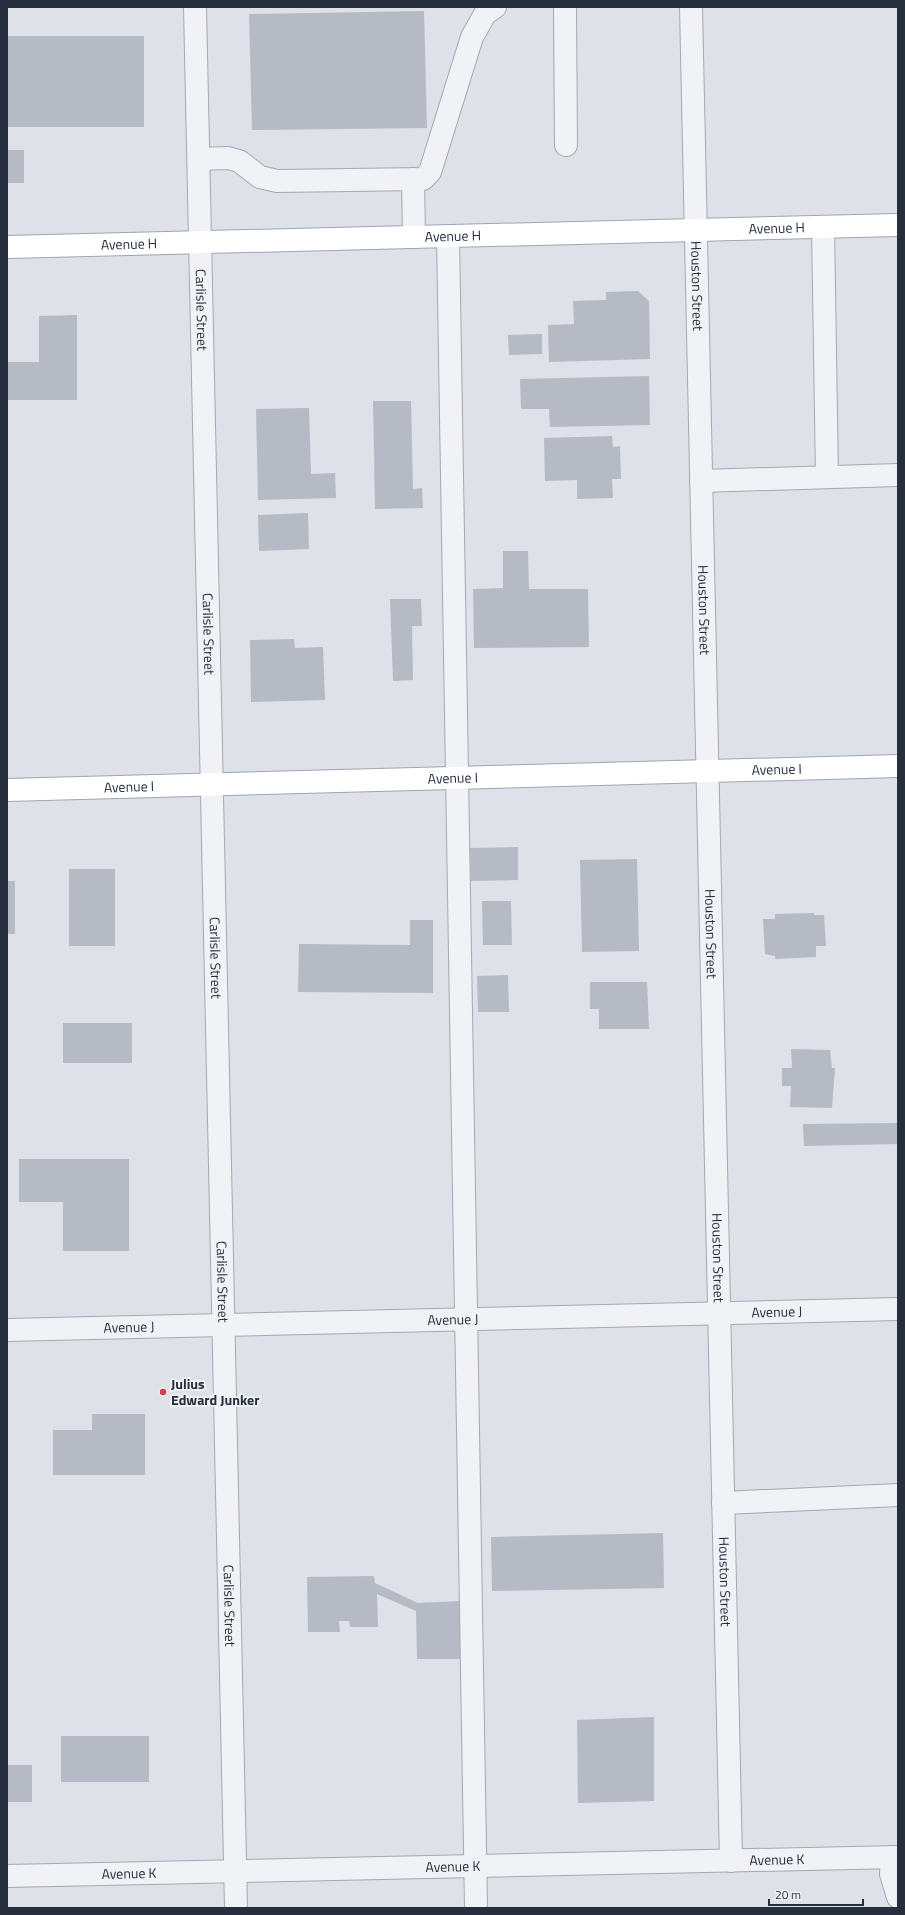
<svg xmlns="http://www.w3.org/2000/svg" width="905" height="1915" font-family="'Titillium Web',sans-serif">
  <rect width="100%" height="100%" fill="#dee1e8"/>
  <!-- building -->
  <path fill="#b5bac4" d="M424,11L427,128L252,130L249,14Z
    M7,36H144V127H7Z
    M7,150H24V183H7Z
    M638,291L649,301L650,359L549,362L548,325L574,324L573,301L606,300V292Z
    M77,315V400H7V362H39V316Z
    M542,334V354L509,355L508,335Z
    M649,376L650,425L550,427L549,409H521L520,379Z
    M373,401H411L413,489L422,488L423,508L375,509Z
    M309,408L311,474L335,473L336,498L258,500L256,409Z
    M612,436L613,447L620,446L621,479H612L613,498L577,499V480L545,481L544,438Z
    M308,513L309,549L259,551L258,515Z
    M503,551H528L529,589H588L589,647L474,648L473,589L503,588Z
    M390,599H421L422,626H412L413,680L393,681Z
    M294,639L295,648L323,647L325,700L251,702L250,640Z
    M518,847V880L471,881L470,848Z
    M637,859L639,951L582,952L580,860Z
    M69,869H115V946H69Z
    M7,881H15V934H7Z
    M482,901H511L512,945H483Z
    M814,913V915H824L826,946H816V957L775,959V956L765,954L763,919H775V914Z
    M410,920H433V993L298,992L299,944L410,945Z
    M508,975L509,1012H478L477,976Z
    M590,982H647L649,1029H599V1009H590Z
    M63,1023H132V1063H63Z
    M791,1049L830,1050L832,1068H835L832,1108L790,1107L791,1086H782V1068H792Z
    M898,1123V1144L804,1146L803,1124Z
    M19,1159H129V1251H63V1202H19Z
    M92,1414H145V1475H53V1430H92Z
    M663,1533L664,1588L492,1591L491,1537Z
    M374,1576L375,1583L418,1603L461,1601L462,1659H417L416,1611L377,1594L378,1627H350L349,1621H339L340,1632H308L307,1577Z
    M654,1717V1801L578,1803L577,1720Z
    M61,1736H149V1782H61Z
    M7,1765H32V1802H7Z"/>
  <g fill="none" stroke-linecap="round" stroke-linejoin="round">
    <!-- minor casing -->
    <g stroke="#a3a8b2" stroke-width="24">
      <g id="minor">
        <path id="s1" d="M195,7L236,1908"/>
        <path d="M565,7L566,145"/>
        <path id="s2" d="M691,7L731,1861"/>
        <path d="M199,159L228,158L239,161L260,177L277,181L423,179L430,172L472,37L485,14L495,7"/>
        <path d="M413,179L414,237"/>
        <path d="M823,227L827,477"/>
        <path d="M448,236L476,1908"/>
        <path d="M701,481L898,475"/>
        <path id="s3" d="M7,1330L898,1309"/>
        <path d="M723,1503L898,1495"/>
        <path d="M892,1857L891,1874L898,1897"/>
        <path id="s4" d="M7,1876L898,1857"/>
      </g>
    </g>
    <!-- major casing -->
    <g stroke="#9da6b3" stroke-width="24">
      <g id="major">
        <path id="s5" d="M7,247L898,225"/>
        <path id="s6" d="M7,790L898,766"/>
      </g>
    </g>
    <!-- minor -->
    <use href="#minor" stroke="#f0f2f6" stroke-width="22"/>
    <!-- major -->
    <use href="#major" stroke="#fff" stroke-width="22"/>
  </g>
  <!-- markers -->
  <circle fill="#cf4054" stroke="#edf0f5" stroke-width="1.5" cx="163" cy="1392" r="4"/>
  <g text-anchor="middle" stroke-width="4" stroke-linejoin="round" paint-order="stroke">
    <!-- street labels -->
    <g font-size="14" fill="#272f3e" stroke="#edf0f5">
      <text dy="5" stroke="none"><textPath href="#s5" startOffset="770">Avenue H</textPath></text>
      <text dy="5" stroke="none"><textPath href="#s5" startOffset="446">Avenue H</textPath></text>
      <text dy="5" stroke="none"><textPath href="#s5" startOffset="122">Avenue H</textPath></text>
      <text dy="5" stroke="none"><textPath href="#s2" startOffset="279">Houston Street</textPath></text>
      <text dy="5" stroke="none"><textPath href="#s1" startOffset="303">Carlisle Street</textPath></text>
      <text dy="5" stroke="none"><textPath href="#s2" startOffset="603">Houston Street</textPath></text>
      <text dy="5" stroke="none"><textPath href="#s1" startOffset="627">Carlisle Street</textPath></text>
      <text dy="5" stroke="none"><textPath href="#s6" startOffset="770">Avenue I</textPath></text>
      <text dy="5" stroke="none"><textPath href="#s6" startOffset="446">Avenue I</textPath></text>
      <text dy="5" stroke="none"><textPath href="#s6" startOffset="122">Avenue I</textPath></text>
      <text dy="5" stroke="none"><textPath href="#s2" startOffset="927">Houston Street</textPath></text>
      <text dy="5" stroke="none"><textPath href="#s1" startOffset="951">Carlisle Street</textPath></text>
      <text dy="5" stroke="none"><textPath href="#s2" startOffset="1251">Houston Street</textPath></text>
      <text dy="5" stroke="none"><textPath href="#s1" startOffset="1275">Carlisle Street</textPath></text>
      <text dy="5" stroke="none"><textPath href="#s3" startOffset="770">Avenue J</textPath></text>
      <text dy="5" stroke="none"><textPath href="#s3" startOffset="446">Avenue J</textPath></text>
      <text dy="5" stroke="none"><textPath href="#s3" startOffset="122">Avenue J</textPath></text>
      <text dy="5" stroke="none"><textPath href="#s2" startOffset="1575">Houston Street</textPath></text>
      <text dy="5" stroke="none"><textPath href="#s1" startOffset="1599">Carlisle Street</textPath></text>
      <text dy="5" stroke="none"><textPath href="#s4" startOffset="770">Avenue K</textPath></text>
      <text dy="5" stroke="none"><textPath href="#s4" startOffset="446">Avenue K</textPath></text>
      <text dy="5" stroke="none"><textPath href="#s4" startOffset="122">Avenue K</textPath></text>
    </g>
    <!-- poi labels -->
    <g font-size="14" font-weight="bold" fill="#272f3e" stroke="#edf0f5" text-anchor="start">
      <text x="171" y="1389">Julius<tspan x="171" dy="16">Edward Junker</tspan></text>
    </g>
  </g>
  <!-- border -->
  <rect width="905" height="1915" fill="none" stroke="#272f3e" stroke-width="16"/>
  <!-- scale -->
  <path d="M769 1899v6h94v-6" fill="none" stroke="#272f3e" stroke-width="2"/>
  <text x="775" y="1899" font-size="12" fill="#272f3e" stroke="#edf0f5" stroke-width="3" paint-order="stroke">20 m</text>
</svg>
